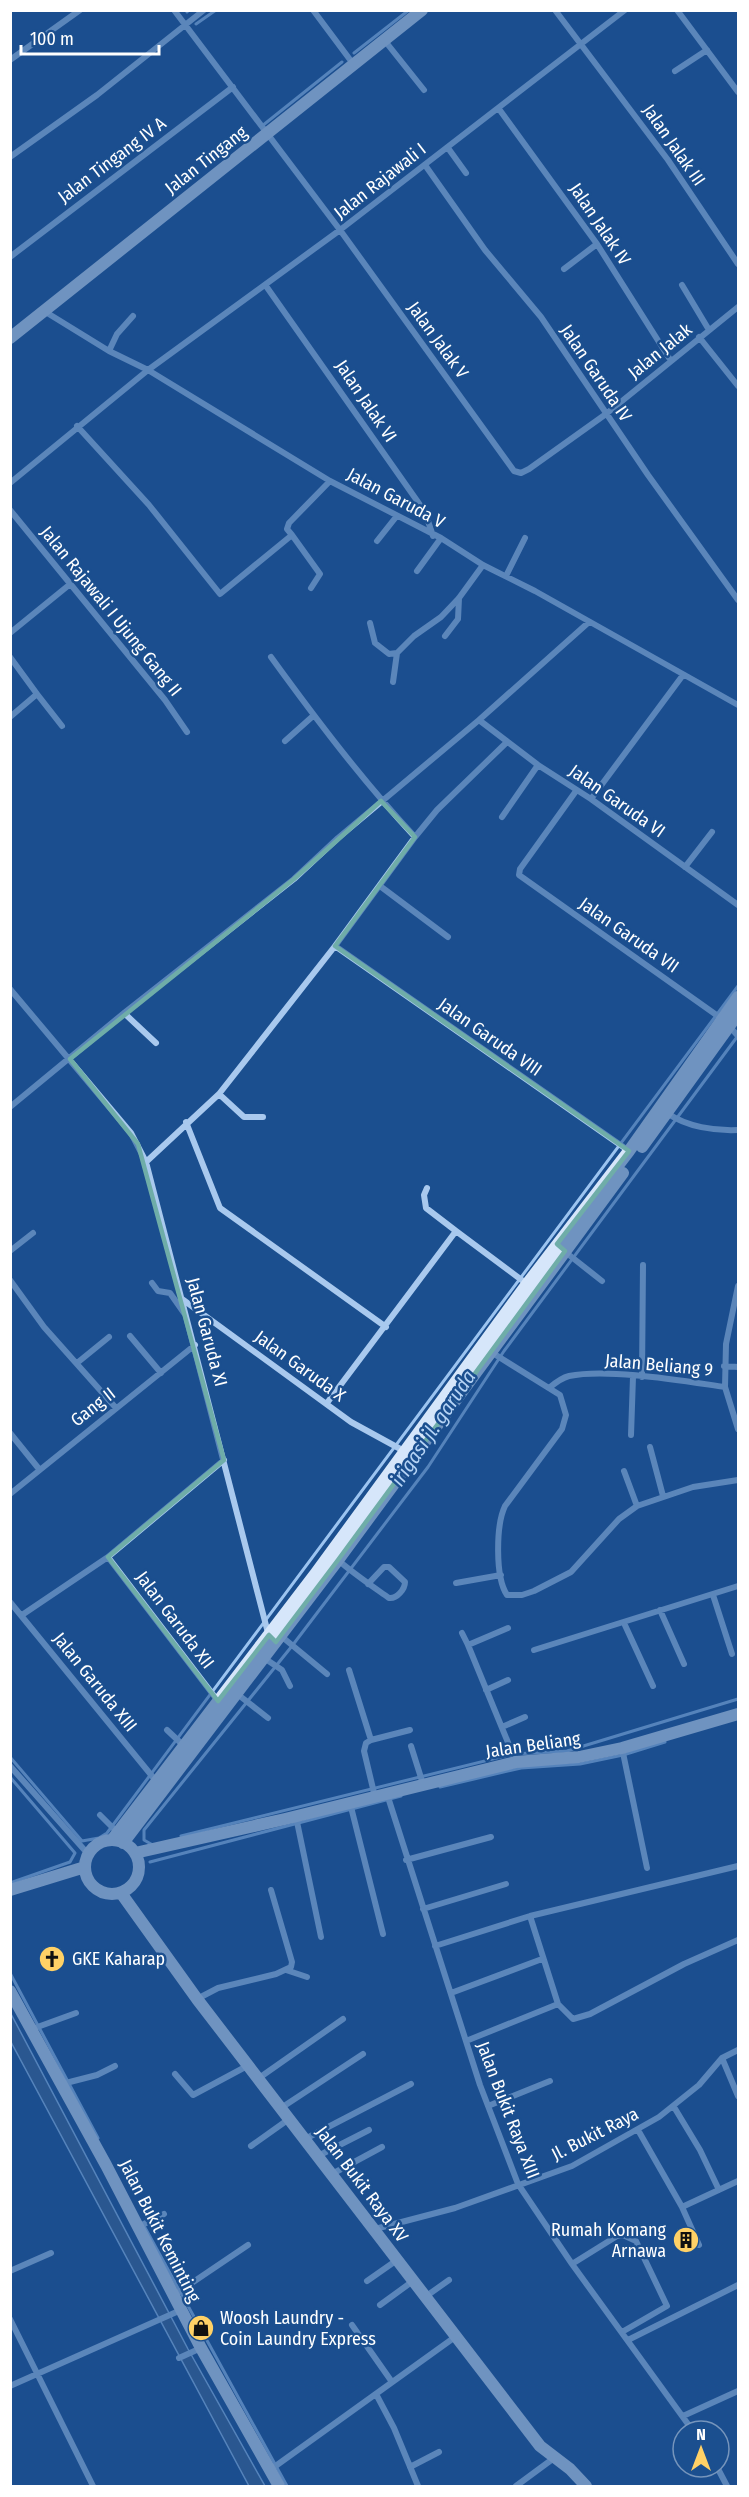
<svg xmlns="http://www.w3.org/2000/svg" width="749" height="2497" font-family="'Fira Sans Condensed',sans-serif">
  <rect width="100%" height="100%" fill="#1b4f8f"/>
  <!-- water -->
  <path fill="#3c6290" stroke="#9cc4f0" stroke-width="1.5" d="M10,2012L188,2349L265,2486H249L11,2042Z"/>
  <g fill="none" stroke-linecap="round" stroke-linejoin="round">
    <!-- stream -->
    <path stroke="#9cc4f0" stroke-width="3" d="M187,12L189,10
      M196,24L216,10
      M354,53L409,10
      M262,126L342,62
      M10,1757L82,1841L99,1838L107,1833L738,986
      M10,1777L75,1853L70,1862L10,1883
      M440,1787L521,1768L580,1764L623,1755L665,1742
      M181,1836L513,1754L567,1751L738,1699
      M151,1844L144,1840V1830L292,1646L428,1467L504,1351L737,1037
      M150,1862L401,1796
      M10,1973L98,2138
      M143,2224L287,2486"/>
    <!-- street -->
    <path stroke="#a9c9ee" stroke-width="6" d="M174,10L340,230L514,471L521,473L529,469L606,414L738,307
      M313,10L354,65
      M555,10L668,160L738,264
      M677,10L738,92
      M385,41L424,90
      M10,60L80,10
      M675,71L707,50
      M499,109L597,244L671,361
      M448,148L466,173
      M10,157L97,95L204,10
      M425,165L485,250L541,317L648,475L738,600
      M10,257L233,87
      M564,269L597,244
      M682,285L709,330
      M266,286L425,512L433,536
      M44,311L109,351L148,370L330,481L441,538L483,565L535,591L738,705
      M699,337L738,386
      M109,351L117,334L133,316
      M77,426L149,505L220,594L292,535L287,529L289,523L330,481
      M10,483L148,370L340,230L625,10
      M10,510L165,700L187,732
      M292,535L320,574L311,588
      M377,541L396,517
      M417,571L441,538
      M506,576L525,538
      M370,623L375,643L389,654L397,653
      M10,633L69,585
      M445,636L458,619L459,598
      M10,657L37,694L10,717
      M271,657C316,719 362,780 415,837
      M393,682L397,653L414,636L441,617L459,598L483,565
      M37,694L62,726
      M479,720L538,765L591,799L738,905
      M285,741L313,716
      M576,791L520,869L519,875L722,1019
      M591,799L683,675
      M502,817L538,765
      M685,867L712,832
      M380,886L448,937
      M335,946L629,1151
      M10,989L131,1133L146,1162L268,1633
      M124,1013L156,1043
      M729,1026L738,1036
      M219,1094L244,1117H263
      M10,1107L124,1013L294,879L338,838L479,720L589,622
      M667,1113C687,1127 715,1131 738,1130
      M186,1122L220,1208L386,1327
      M146,1162L219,1094L335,946L415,837L437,810L507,742
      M427,1188L424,1195L426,1208L456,1231
      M10,1251L33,1233
      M564,1251L602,1281
      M10,1280L44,1327L116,1408
      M152,1283L158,1291L170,1293L184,1313
      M182,1299L351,1422L404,1451
      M130,1336L161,1373
      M491,1352L560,1395L566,1415L562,1429L505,1506C496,1525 495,1577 507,1595H522L534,1591L571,1572L619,1519L637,1506L693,1487L738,1480
      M77,1363L109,1337
      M724,1366L738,1367
      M642,1377L643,1265
      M725,1387L726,1344L738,1286
      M549,1388C555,1383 561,1378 569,1376C608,1368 683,1381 725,1387L738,1429
      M327,1403L456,1231L527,1284
      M10,1433L39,1469
      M631,1435L633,1377
      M650,1447L663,1496
      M624,1471L637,1506
      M10,1494L195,1345
      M108,1557L218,1701
      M338,1560C354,1574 372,1586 389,1598C397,1599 405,1589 405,1582L389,1567H384L368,1584
      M456,1583L501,1575
      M713,1595L732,1654
      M10,1602L156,1781
      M660,1610L684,1664
      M22,1615L108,1557L224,1460
      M624,1623L653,1686
      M508,1628L468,1645L516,1762
      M462,1633L468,1645
      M281,1636L327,1674
      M534,1650L738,1586
      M264,1658L282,1670L290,1686
      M349,1670L371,1740L366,1743L364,1751L375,1797
      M486,1690L508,1680
      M236,1693L268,1718
      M502,1727L525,1717
      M167,1730L184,1746
      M371,1740L410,1730
      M411,1746L423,1784
      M622,1748L647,1868
      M10,1766L88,1854
      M387,1794L480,2085L518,2184L572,2264L693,2431
      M350,1803L383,1934
      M100,1815L118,1833
      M296,1817L321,1937
      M406,1860L491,1837
      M423,1909L506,1884
      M530,1916L558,2004L573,2019L590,2014L684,1964L738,1940
      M435,1946L530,1916L738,1866
      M286,1970L307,1977
      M451,1993L542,1959
      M197,1999L218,1988L276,1974L291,1967L292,1962L271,1890
      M32,2029L76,2013
      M466,2041L558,2004
      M722,2058L738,2096
      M175,2074L193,2095L249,2065
      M259,2078L343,2019
      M62,2084L97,2075L115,2066
      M488,2106L550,2081
      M674,2107L700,2150L719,2190
      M281,2108L363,2054
      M638,2130L682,2207L738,2181
      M305,2139L411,2084
      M251,2146L289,2119
      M318,2156L369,2130
      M332,2174L382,2147
      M682,2207L699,2245
      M138,2227L164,2214
      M375,2229L455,2208L572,2166L659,2117L699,2085L722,2058L738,2050
      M572,2264L617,2236L623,2235L636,2241L667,2306L622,2332
      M10,2271L51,2253
      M367,2281L397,2260
      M174,2295L248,2245
      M425,2297L449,2280
      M380,2305L413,2281
      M10,2319L93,2486
      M352,2325L392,2382
      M628,2340L738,2285
      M179,2358L201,2348
      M10,2386L181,2310
      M376,2394L394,2428L418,2486
      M683,2416L738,2391
      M410,2467L439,2452
      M717,2467L727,2486
      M270,2470L455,2337
      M516,2486L554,2458"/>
    <!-- secondary -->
    <path stroke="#d6e6fa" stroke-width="12" d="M10,338L422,10
      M642,1147L738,1014
      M85 1867a27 27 0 1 1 54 0a27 27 0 1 1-54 0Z
      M112,1840L316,1573L527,1284L629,1151L738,997
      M123,1843L338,1560L623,1173
      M135,1853L285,1819L516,1762L579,1757L622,1748L738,1714
      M10,1890L85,1867
      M121,1893L197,1999L540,2446L570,2469L586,2486
      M10,1991L106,2165L201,2348L279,2486"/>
  </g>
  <!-- marked area -->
  <path d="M0 0H749V2497H0ZM381,801L415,837L335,946L629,1151L557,1244L565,1251L338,1560L276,1642L269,1635L218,1701L108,1557L224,1460L138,1144L70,1059L294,879Z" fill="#1b4f8f" fill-opacity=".55" fill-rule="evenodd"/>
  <path fill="none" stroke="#6fada8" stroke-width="4.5" stroke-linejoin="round" d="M381,801L415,837L335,946L629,1151L557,1244L565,1251L338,1560L276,1642L269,1635L218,1701L108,1557L224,1460L138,1144L70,1059L294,879Z"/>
  <!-- icons -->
  <defs>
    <g id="church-disc" transform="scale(1.35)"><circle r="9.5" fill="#ffd166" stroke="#1b4f8f"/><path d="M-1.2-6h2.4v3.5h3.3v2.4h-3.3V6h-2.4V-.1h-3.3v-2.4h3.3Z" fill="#111"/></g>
    <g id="building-disc" transform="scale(1.35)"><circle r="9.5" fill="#ffd166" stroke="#1b4f8f"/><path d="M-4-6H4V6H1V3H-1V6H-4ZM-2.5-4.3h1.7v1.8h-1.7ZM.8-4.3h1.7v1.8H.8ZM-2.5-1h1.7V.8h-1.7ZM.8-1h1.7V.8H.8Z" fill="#111"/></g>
    <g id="shop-disc" transform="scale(1.35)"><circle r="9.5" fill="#ffd166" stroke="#1b4f8f"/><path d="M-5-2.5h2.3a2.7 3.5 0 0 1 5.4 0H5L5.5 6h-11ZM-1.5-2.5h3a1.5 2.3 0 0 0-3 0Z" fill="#111"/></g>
  </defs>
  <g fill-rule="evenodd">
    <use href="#church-disc" x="52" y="1959"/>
    <use href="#building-disc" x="686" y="2240"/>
    <use href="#shop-disc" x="201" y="2328"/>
  </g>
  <g text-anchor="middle" stroke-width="5" stroke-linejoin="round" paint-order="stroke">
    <!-- street labels -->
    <g font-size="18" fill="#fff" stroke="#1b4f8f">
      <text transform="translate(674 145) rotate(55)" y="6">Jalan Jalak III</text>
      <text transform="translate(112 160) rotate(-37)" y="6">Jalan Tingang IV A</text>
      <text transform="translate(206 160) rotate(-38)" y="6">Jalan Tingang</text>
      <text transform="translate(380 181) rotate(-38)" y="6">Jalan Rajawali I</text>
      <text transform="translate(600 224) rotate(56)" y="6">Jalan Jalak IV</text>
      <text transform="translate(438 340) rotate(54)" y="6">Jalan Jalak V</text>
      <text transform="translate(660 351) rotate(-39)" y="6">Jalan Jalak</text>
      <text transform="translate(596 373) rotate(56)" y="6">Jalan Garuda IV</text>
      <text transform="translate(366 401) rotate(56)" y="6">Jalan Jalak VI</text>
      <text transform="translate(396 498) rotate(28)" y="6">Jalan Garuda V</text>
      <text transform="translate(111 611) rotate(51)" y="6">Jalan Rajawali I Ujung Gang II</text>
      <text transform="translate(617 801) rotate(35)" y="6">Jalan Garuda VI</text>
      <text transform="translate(629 935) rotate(35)" y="6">Jalan Garuda VII</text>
      <text transform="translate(490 1037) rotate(35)" y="6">Jalan Garuda VIII</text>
      <text transform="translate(207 1332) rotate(75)" y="6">Jalan Garuda XI</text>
      <text transform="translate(659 1365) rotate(5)" y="6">Jalan Beliang 9</text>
      <text transform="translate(300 1366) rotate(36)" y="6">Jalan Garuda X</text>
      <text transform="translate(93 1407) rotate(-38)" y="6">Gang II</text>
      <text transform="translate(175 1620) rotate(53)" y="6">Jalan Garuda XII</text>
      <text transform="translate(95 1682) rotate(51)" y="6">Jalan Garuda XIII</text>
      <text transform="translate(533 1745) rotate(-8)" y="6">Jalan Beliang</text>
      <text transform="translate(508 2110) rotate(69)" y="6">Jalan Bukit Raya XIII</text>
      <text transform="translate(595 2134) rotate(-27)" y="6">Jl. Bukit Raya</text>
      <text transform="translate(362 2184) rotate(53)" y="6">Jalan Bukit Raya XV</text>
      <text transform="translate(160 2231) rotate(63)" y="6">Jalan Bukit Keminting</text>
    </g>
    <!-- poi labels -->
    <g font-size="18" fill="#fff" stroke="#1b4f8f" text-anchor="start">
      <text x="72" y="1965">GKE Kaharap</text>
      <text x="666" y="2236" text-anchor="end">Rumah Komang<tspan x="666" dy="21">Arnawa</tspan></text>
      <text x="220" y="2324">Woosh Laundry -<tspan x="220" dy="21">Coin Laundry Express</tspan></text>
    </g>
    <!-- water labels -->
    <g font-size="20" font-style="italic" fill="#b5d3f5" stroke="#1b4f8f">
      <text transform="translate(433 1428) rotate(-56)" y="7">irigasi jl. garuda</text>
    </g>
  </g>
  <!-- border -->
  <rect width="749" height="2497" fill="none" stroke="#ffffff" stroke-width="24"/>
  <!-- north arrow -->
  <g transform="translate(701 2449)"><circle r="28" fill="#1b4f8f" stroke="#7695bc" stroke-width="1.5"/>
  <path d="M0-4.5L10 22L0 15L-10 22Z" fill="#ffd166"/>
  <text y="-9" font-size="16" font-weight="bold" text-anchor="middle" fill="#ffffff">N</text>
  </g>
  <!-- scale -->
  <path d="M21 45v9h138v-9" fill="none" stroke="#ffffff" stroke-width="3"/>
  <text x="30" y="45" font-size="18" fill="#ffffff" stroke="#1b4f8f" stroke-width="4.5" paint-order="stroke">100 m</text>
</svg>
